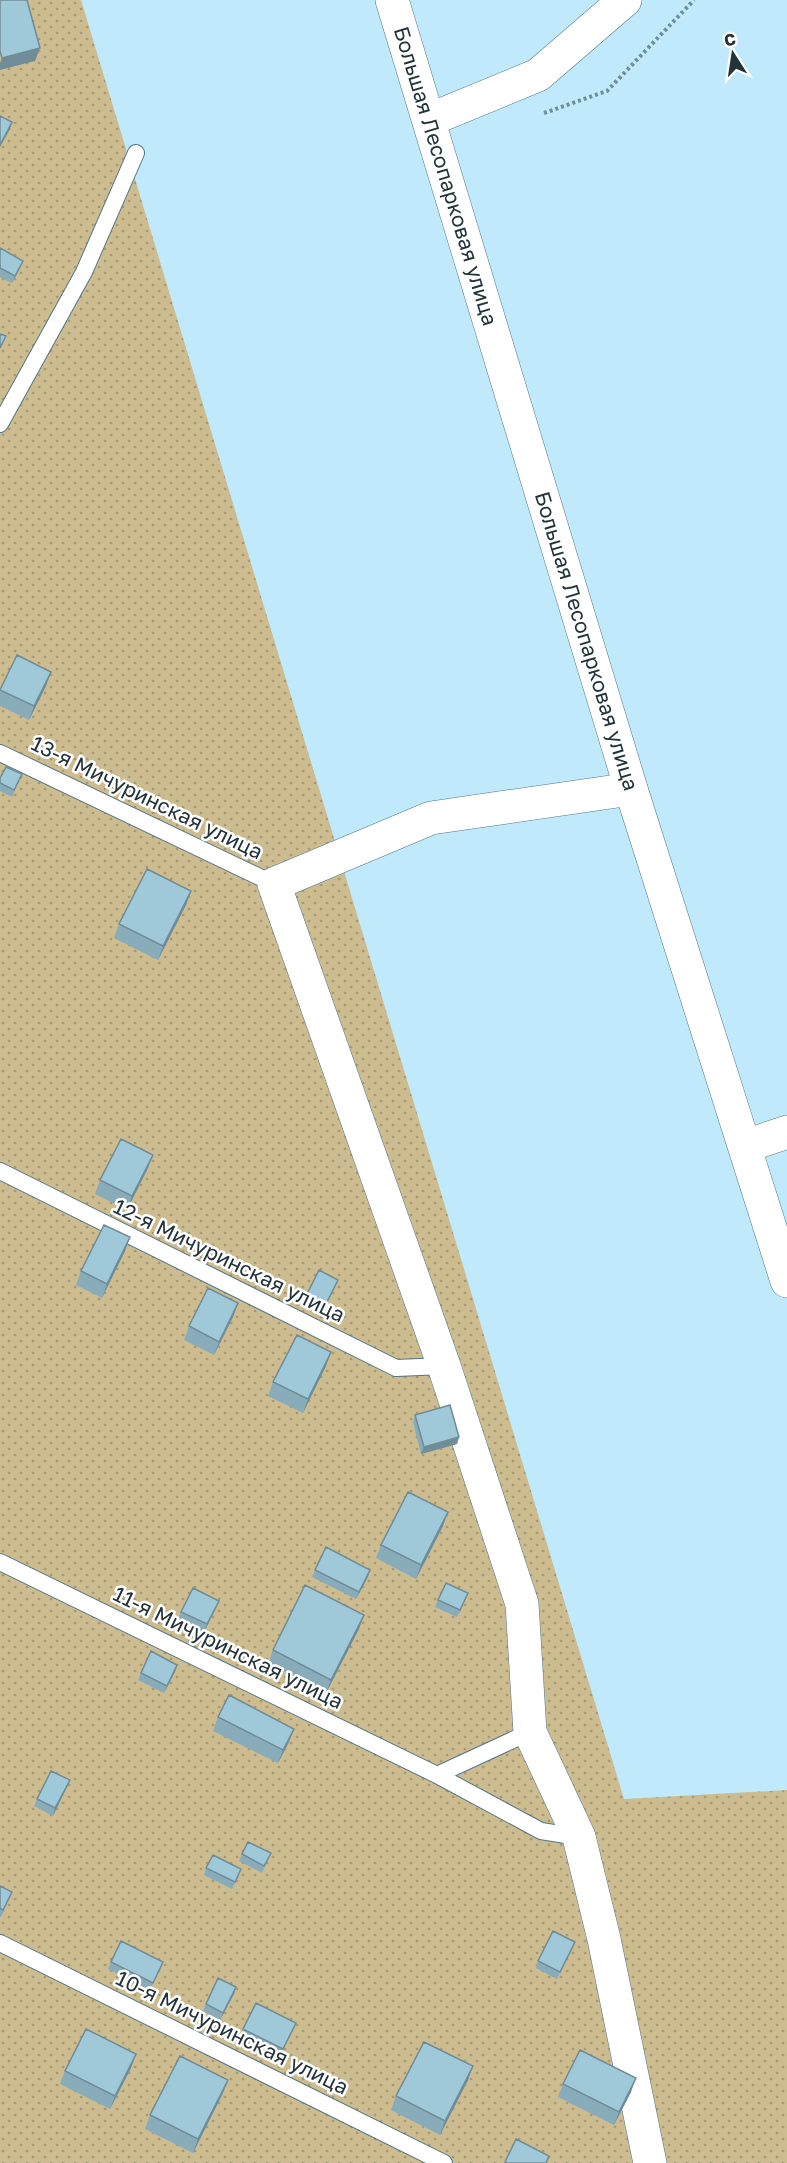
<svg xmlns="http://www.w3.org/2000/svg" width="787" height="2163" font-family="'Golos Text',sans-serif">
  <defs>
    <pattern id="grass-dots" width="8" height="8" patternUnits="userSpaceOnUse" patternTransform="scale(1.5)"><rect width="8" height="8" fill="#cdbc8f"/><path d="M2 2h.1M6 6h.1" fill="none" stroke="#a69976" stroke-width="1.8" stroke-linecap="round"/></pattern>
  </defs>
  <rect width="100%" height="100%" fill="#c0eafb"/>
  <!-- grass -->
  <path fill="url(#grass-dots)" d="M0,0H81L624,1799L787,1790V2163H0Z"/>
  <g fill="none" stroke-linecap="round" stroke-linejoin="round">
    <!-- service casing -->
    <g stroke="#517786" stroke-width="18">
      <path id="service" d="M0,424L84,272L136,153
        M0,753L274,884
        M0,1171L396,1368L444,1366
        M0,1562L437,1775L541,1831L579,1837
        M437,1775L530,1732
        M0,1943L444,2163"/>
    </g>
    <!-- minor casing -->
    <g stroke="#517786" stroke-width="34">
      <path id="minor" d="M429,120L538,75L625,0
        M631,789L431,818L274,884L444,1366L522,1604L530,1732L579,1837L604,1939L650,2163
        M746,1146L787,1132"/>
    </g>
    <!-- secondary casing -->
    <g stroke="#517786" stroke-width="34">
      <g id="secondary">
        <path id="s1" d="M392,0L631,789L787,1281"/>
      </g>
    </g>
    <!-- path -->
    <path stroke="#708e99" stroke-width="4" stroke-dasharray="3 3" stroke-linecap="butt" d="M544,113L607,91L694,0"/>
    <!-- service -->
    <use href="#service" stroke="#fff" stroke-width="16"/>
    <!-- minor -->
    <use href="#minor" stroke="#fff" stroke-width="33"/>
    <!-- secondary -->
    <use href="#secondary" stroke="#fff" stroke-width="33"/>
  </g>
  <!-- wall -->
  <path fill="#89acba" d="M0,248L23,261L20,268L12,283L0,277Z
    M46,686L29,720L0,706V689Z
    M22,774L12,797L0,791V778Z
    M191,891L186,905L158,960L114,938L119,924Z
    M148,1168L127,1210L95,1194L100,1180Z
    M130,1237L125,1251L102,1298L76,1285L81,1271Z
    M338,1280L322,1313L303,1303L306,1296Z
    M238,1303L233,1317L214,1355L184,1340L189,1326Z
    M326,1366L303,1413L268,1396L273,1382Z
    M415,1415L459,1437L457,1444L421,1454L413,1422Z
    M443,1526L416,1579L376,1558L381,1545Z
    M315,1570H370L356,1599L312,1577Z
    M438,1600H465L457,1617L435,1607Z
    M216,1608L204,1632L178,1619L181,1612Z
    M359,1629L326,1693L268,1664L273,1650Z
    M177,1665L164,1693L138,1680L141,1673Z
    M218,1717L289,1742L278,1763L213,1731Z
    M70,1780L53,1816L34,1806L37,1799Z
    M242,1854L268,1860L262,1873L239,1861Z
    M206,1868L239,1876L232,1889L204,1875Z
    M0,1886L12,1892L1,1917H0Z
    M575,1942L572,1949L557,1979L536,1968L538,1961Z
    M111,1962H163L150,1990L108,1969Z
    M236,1987L234,1994L220,2020L203,2011L206,2004Z
    M296,2023L280,2056L240,2036L243,2029Z
    M473,2066L468,2080L440,2135L391,2110L396,2096Z
    M131,2068L110,2109L60,2084L65,2071Z
    M563,2084L631,2092L614,2125L558,2097Z
    M223,2093L193,2153L145,2129L150,2115Z"/>
  <!-- shaded-wall -->
  <path fill="#6f8c97" d="M40,48L35,61L0,70V63L2,58Z
    M12,122L10,129L0,147V145Z
    M23,261L20,268L12,283L15,276Z
    M51,672L46,686L29,720L34,706Z
    M191,891L186,905L158,960L163,946Z
    M153,1155L148,1168L127,1210L132,1196Z
    M130,1237L125,1251L102,1298L107,1284Z
    M238,1303L233,1317L214,1355L219,1342Z
    M331,1352L326,1366L303,1413L308,1399Z
    M459,1437L457,1444L421,1454L424,1447Z
    M448,1512L443,1526L416,1579L421,1565Z
    M370,1570L368,1577L356,1599L359,1592Z
    M219,1601L216,1608L204,1632L207,1624Z
    M364,1615L359,1629L326,1693L331,1680Z
    M177,1665L175,1672L164,1693L167,1686Z
    M294,1729L289,1742L278,1763L283,1750Z
    M70,1780L67,1787L53,1816L55,1808Z
    M236,1987L234,1994L220,2020L223,2013Z
    M136,2054L131,2068L110,2109L115,2096Z
    M473,2066L468,2080L440,2135L445,2121Z
    M636,2078L631,2092L614,2125L619,2112Z
    M228,2080L223,2093L193,2153L198,2139Z"/>
  <!-- building -->
  <path fill="#9fc8d8" stroke="#6f8c97" stroke-width="1.5" d="M0,0H27L40,48L2,58L0,51Z
    M0,116L12,122L0,145Z
    M0,248L23,261L15,276L0,268Z
    M0,334L6,336L0,348Z
    M17,655L51,672L34,706L0,690Z
    M6,767L22,774L14,790L0,783V778Z
    M147,869L191,891L163,946L119,924Z
    M121,1139L153,1155L132,1196L100,1180Z
    M104,1225L130,1237L107,1284L81,1271Z
    M319,1270L338,1280L325,1306L306,1296Z
    M208,1288L238,1303L219,1342L189,1326Z
    M297,1335L331,1352L308,1399L273,1382Z
    M450,1405L459,1437L424,1447L415,1415Z
    M408,1492L448,1512L421,1565L381,1545Z
    M326,1547L370,1570L359,1592L315,1570Z
    M446,1583L468,1593L460,1610L438,1600Z
    M305,1585L364,1615L331,1680L273,1650Z
    M193,1588L219,1601L207,1624L181,1612Z
    M151,1651L177,1665L167,1686L141,1673Z
    M229,1695L294,1729L283,1750L218,1717Z
    M51,1771L70,1780L55,1808L37,1799Z
    M248,1842L271,1853L264,1866L242,1854Z
    M213,1855L241,1869L235,1882L206,1868Z
    M0,1886L12,1892L3,1910L0,1908Z
    M553,1931L575,1942L560,1972L538,1961Z
    M121,1941L163,1962L153,1983L111,1962Z
    M218,1978L236,1987L223,2013L206,2004Z
    M256,2003L296,2023L283,2049L243,2029Z
    M86,2029L136,2054L115,2096L65,2071Z
    M424,2042L473,2066L445,2121L396,2096Z
    M580,2050L636,2078L619,2112L563,2084Z
    M180,2056L228,2080L198,2139L150,2115Z
    M516,2139L549,2156L546,2163H507L505,2162Z"/>
  <g text-anchor="middle" stroke-width="5" stroke-linejoin="round" paint-order="stroke">
    <!-- street labels -->
    <g font-size="21" fill="#223339" stroke="#fff">
      <text dy="7" stroke="none"><textPath href="#s1" startOffset="184">Большая Лесопарковая улица</textPath></text>
      <text dy="7" stroke="none"><textPath href="#s1" startOffset="670">Большая Лесопарковая улица</textPath></text>
      <text transform="translate(147 798) rotate(26)" y="7">13-я Мичуринская улица</text>
      <text transform="translate(229 1261) rotate(26)" y="7">12-я Мичуринская улица</text>
      <text transform="translate(228 1648) rotate(26)" y="7">11-я Мичуринская улица</text>
      <text transform="translate(232 2033) rotate(26)" y="7">10-я Мичуринская улица</text>
    </g>
  </g>
  <!-- north arrow -->
  <g transform="translate(733 54) rotate(348)" stroke="#ffffff" stroke-width="4.5" paint-order="stroke">
  <path d="M0-4.5L10 22L0 15L-10 22Z" fill="#223339"/>
  <text y="-9" font-size="16" font-weight="bold" text-anchor="middle" fill="#223339">С</text>
  </g>
</svg>
